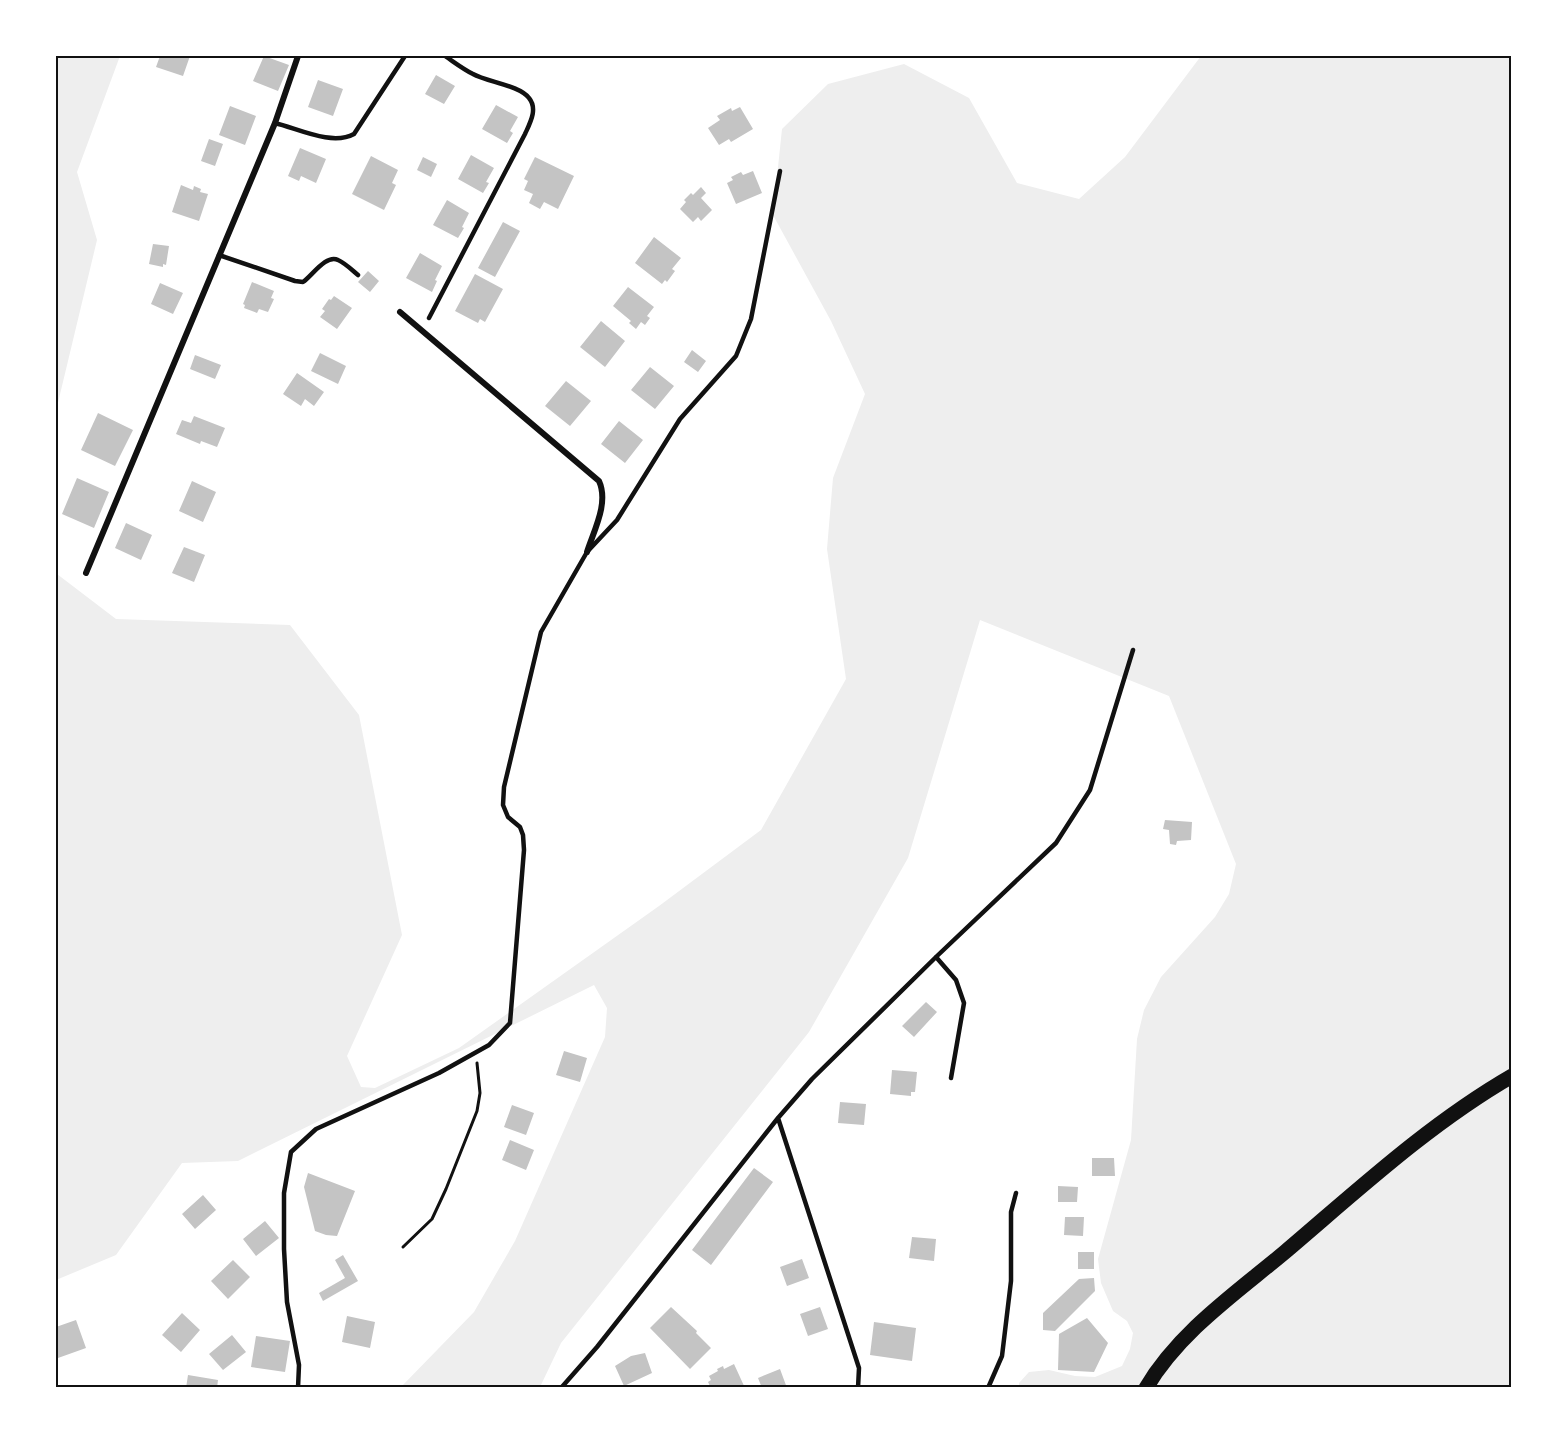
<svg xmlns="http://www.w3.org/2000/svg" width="1567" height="1443" font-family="Overpass,sans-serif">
  <rect width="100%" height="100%" fill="#fff"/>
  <!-- green -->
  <path fill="#eee" d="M56,56H120L77,172L97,240L56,411Z
    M1201,56H1511V1387H1019V1383L1029,1372L1049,1370L1075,1376L1095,1377L1122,1366L1130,1349L1133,1333L1127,1321L1113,1311L1101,1283L1098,1259L1131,1140L1137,1039L1144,1010L1161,977L1215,917L1229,894L1236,864L1169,696L980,620L908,858L809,1032L561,1343L540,1387H401L474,1312L515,1241L605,1037L607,1008L594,985L238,1161L182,1163L116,1255L56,1280V548L57,574L116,619L290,625L359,715L402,935L347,1056L361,1087L375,1088L459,1048L659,906L761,830L846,679L827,549L833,478L865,394L831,321L773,215L782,129L828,84L904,64L969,98L1017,183L1079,199L1125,157Z"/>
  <!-- building -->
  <path fill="#c4c4c4" d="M160,56H190L183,76L156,67Z
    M264,56L289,65L278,91L253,81Z
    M436,75L455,86L444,104L425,94Z
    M318,80L343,89L333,116L308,107Z
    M496,105L518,117L510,131L513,133L507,143L482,129Z
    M230,106L256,116L245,145L219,135Z
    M740,107L753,129L731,142L729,139L719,145L708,128L720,120L717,116L731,108L732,111Z
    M209,139L223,144L215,166L201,161Z
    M300,148L326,159L316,183L301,176L299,181L288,176Z
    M471,155L494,168L486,182L489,183L483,193L458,179Z
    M371,156L398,170L392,183L396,185L384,210L352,194Z
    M423,157L437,164L431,177L417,170Z
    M535,157L574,176L558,209L544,202L540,209L529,203L533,194L524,190L528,181L524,179Z
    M753,171L762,193L736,204L727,183L733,180L731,177L741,172L743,175Z
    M181,185L193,190L194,186L201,189L200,192L208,194L199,221L172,212Z
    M701,187L706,193L701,198L712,210L701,221L698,217L693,222L680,209L686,202L684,200L691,193L693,195Z
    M447,200L469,213L462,227L464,228L458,238L433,225Z
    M503,222L520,231L495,277L478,268Z
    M654,237L681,258L672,269L675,271L667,282L665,280L662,284L635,263Z
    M153,244L169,246L166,265L163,264V267L149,264Z
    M420,253L442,266L435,280L437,281L432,292L406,278Z
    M368,271L379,281L370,292L358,282Z
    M475,274L503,289L485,322L480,319L478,323L455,311Z
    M252,282L274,291L271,298L274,299L268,312L259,309L257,313L244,308L245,305L243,304Z
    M160,283L183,293L173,314L151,304Z
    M628,287L654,307L647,316L650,318L645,325L641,322L636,329L629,323L631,321L613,306Z
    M334,296L352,308L337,329L320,317L325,311L322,309L329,299L331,300Z
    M601,321L625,341L605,367L580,347Z
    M692,350L706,361L698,372L684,362Z
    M320,353L346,366L338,384L311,371Z
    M195,355L221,365L215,379L190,369Z
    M650,367L674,386L655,409L631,390Z
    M297,373L324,392L314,406L305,399L301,406L283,394Z
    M566,381L591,401L570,426L545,406Z
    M98,413L133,430L115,466L81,450Z
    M194,416L225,428L217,447L201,441L200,444L176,434L182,420L191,423Z
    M619,421L643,440L625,463L601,444Z
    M77,478L109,492L94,528L62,514Z
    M192,481L216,492L203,522L179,511Z
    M126,523L152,535L141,560L115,548Z
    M184,547L205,555L194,582L172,573Z
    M1165,820L1192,822L1191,840L1177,841L1176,845L1170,844L1169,830L1163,829Z
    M926,1002L937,1012L914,1037L902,1026Z
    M564,1051L587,1058L580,1082L556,1075Z
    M892,1070L917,1072L915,1092H911V1096L890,1094Z
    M840,1102L866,1104L864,1125L838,1123Z
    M512,1105L534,1113L526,1135L504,1127Z
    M510,1140L534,1150L526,1170L502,1160Z
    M1092,1158H1114L1115,1176H1092Z
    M754,1168L773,1182L711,1265L692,1250Z
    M308,1173L355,1191L337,1236L326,1235L315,1231L304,1187Z
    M1058,1186L1078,1187L1077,1202H1058Z
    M203,1195L216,1210L195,1229L182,1214Z
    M1065,1217H1084L1083,1236L1064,1235Z
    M265,1221L279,1238L256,1256L243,1239Z
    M912,1237L936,1239L934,1261L909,1258Z
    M1078,1252H1094V1269H1078Z
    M343,1255L358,1281L323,1301L319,1293L345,1278L335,1260Z
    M802,1259L809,1278L787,1286L780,1267Z
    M233,1260L250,1277L228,1299L211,1281Z
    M1094,1278L1095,1291L1055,1331L1043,1330V1313L1079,1279Z
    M671,1307L697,1331L696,1333L711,1348L690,1369L650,1328Z
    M820,1307L828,1329L808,1336L800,1314Z
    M182,1313L200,1330L181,1352L162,1335Z
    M347,1316L375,1322L370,1348L342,1342Z
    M1087,1318L1108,1343L1094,1372L1058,1370L1059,1334Z
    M76,1320L86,1348L58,1358L56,1351V1327Z
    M874,1322L916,1328L912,1361L870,1355Z
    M232,1335L246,1352L223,1370L209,1354Z
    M256,1336L290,1341L285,1372L251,1367Z
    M645,1353L652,1373L624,1386L615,1366L631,1356Z
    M734,1364L745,1388H711L708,1382L711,1380L709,1376L718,1371L717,1369L723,1366L724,1369Z
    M780,1369L787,1388H762L758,1378Z
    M188,1375L218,1380L217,1388H186Z"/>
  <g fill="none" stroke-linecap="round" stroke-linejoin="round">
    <!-- path -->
    <path stroke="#111" stroke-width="3" d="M403,1247L432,1219L446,1189L477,1111L480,1093L477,1063"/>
    <!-- service -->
    <path stroke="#111" stroke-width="4.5" d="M275,123C299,129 332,146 354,134L405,56
      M219,255L295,281L303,282C312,276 326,254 338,260C345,263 352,270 358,275
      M429,318L525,134C530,123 538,109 529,98C519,85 487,82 473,74C463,69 454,62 445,56
      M936,957L956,980L964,1003L951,1078
      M778,1118L859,1368L858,1388
      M298,1388L299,1365L287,1302L284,1249V1193L291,1152L316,1129L439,1073L489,1045L510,1023L524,850L523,835L520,827L508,817L503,805L504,787L541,632L587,552L617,520L680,419L736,356L751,319L780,171
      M561,1388L597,1347L778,1118L812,1079L936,957L1056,843L1090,790L1133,650
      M988,1388L1002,1356L1011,1281V1212L1016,1193"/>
    <!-- minor -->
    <path stroke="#111" stroke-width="6" d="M400,312L599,481C609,503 594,530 587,552
      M86,573L275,123L298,56"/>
    <!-- trunk -->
    <path stroke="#111" stroke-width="15" d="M1146,1388C1179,1332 1236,1293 1285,1252C1358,1190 1429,1124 1512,1076"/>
  </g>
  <!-- border -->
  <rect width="1567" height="1443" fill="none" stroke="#ffffff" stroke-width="114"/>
  <rect x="57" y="57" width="1453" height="1329" fill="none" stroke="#111" stroke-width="2"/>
</svg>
